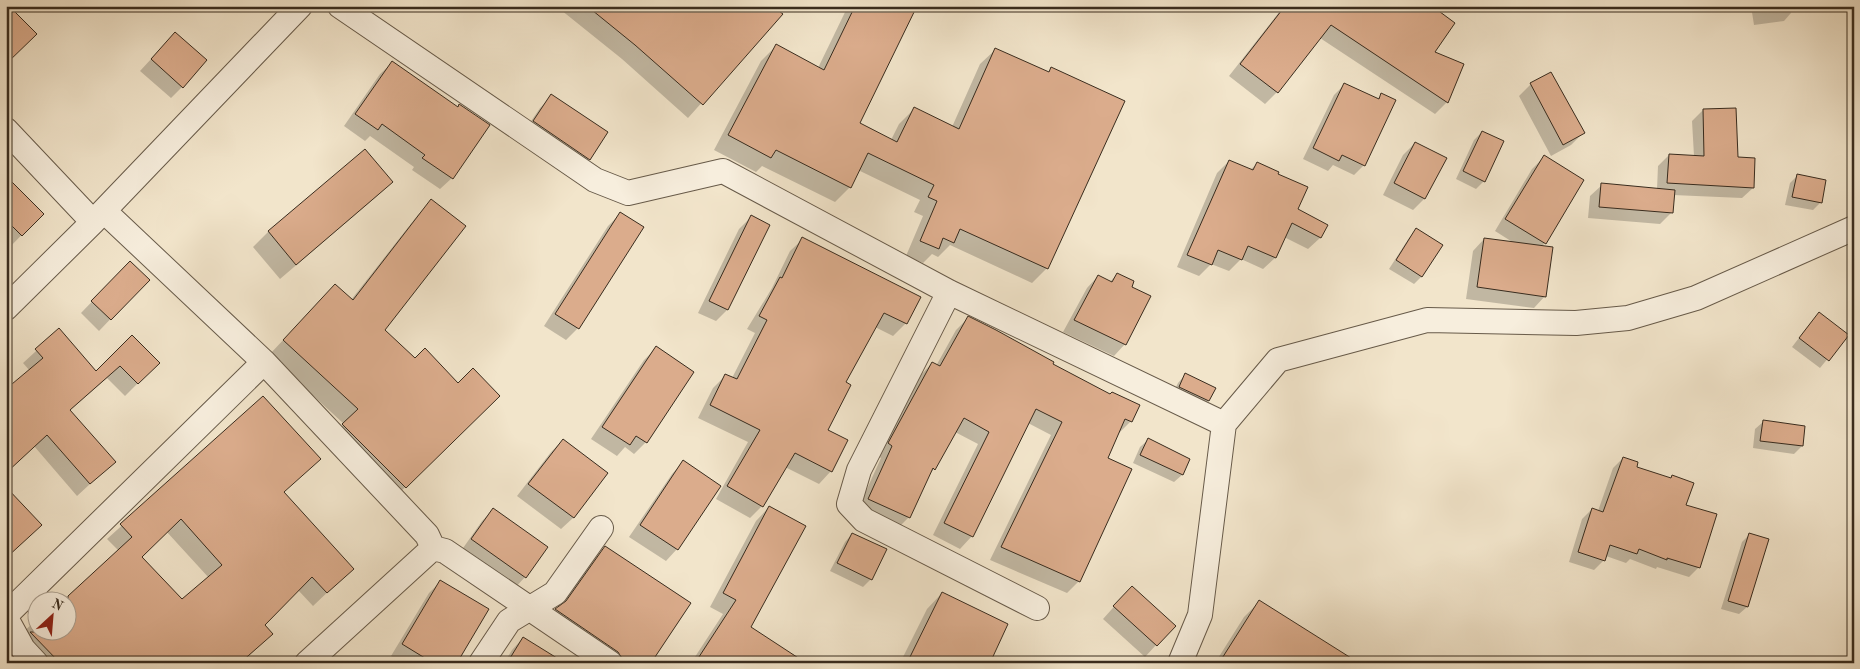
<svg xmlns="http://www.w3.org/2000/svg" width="1860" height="669" font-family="'Old Standard TT',serif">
  <rect width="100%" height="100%" fill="#f2e5cb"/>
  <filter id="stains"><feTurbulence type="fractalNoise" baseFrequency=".004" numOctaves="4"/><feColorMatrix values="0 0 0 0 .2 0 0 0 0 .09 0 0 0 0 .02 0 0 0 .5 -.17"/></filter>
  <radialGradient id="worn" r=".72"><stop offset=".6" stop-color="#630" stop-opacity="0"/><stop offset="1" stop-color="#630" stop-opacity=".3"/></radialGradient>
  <!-- shadow -->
  <path fill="#0003" fill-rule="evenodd" d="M556,6H770L781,14L688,118L622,59Z
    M848,6H915L858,124L891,140L899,124L914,109L952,127L980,64L995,50L1047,73L1052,69L1047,268L1032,283L950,245L938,257L932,254L923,263L906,256L923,216L914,212L920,200L858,170L850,187L835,202L762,166L756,172L714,150L761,61L776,46L818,68Z
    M1284,6H1430L1433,52L1447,102L1435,114L1320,38L1277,92L1265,104L1229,76Z
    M1751,6H1790L1791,13L1784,21L1754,25Z
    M164,45L182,87L171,98L140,71Z
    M392,63L452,178L440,189L412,170L414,167L370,136L365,141L344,126L380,74Z
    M1345,84L1377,99L1382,95L1364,165L1354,175L1333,165L1328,171L1303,159L1334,95Z
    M1531,84L1583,133L1571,145L1551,156L1519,96Z
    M552,96L589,159L577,171L523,133L540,108Z
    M1703,110L1737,159L1753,188L1742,198L1673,195L1672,212L1660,224L1588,218L1590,196L1602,185L1657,189L1658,166L1669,155L1694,156L1692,121Z
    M1482,132L1484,181L1476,189L1456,179L1474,140Z
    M1415,143L1424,199L1413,210L1383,195L1403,155Z
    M365,151L392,182L376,197L280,279L253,247L268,232Z
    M1544,157L1545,243L1541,247L1545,296L1534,308L1466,299L1473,251L1484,239L1514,243L1495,231L1532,169Z
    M1229,161L1250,170L1257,164L1277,174L1296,210L1326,225L1320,238L1308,249L1284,237L1275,258L1263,269L1241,259L1229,271L1211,264L1199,276L1177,267L1217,173Z
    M1797,176L1820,203L1813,210L1785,205L1790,183Z
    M6,178L42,214L8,249L6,248Z
    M431,201L384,330L415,359L458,385L498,396L390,502L328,440L344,424L269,355L321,300H351L417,216Z
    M620,214L578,328L566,340L544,326L608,226Z
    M751,217L727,310L716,321L698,313L739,229Z
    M1417,230L1441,246L1421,277L1414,284L1389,269L1409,238Z
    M803,239L906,323L893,336L875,327L844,382L826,431L831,471L819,484L785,467L762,506L750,518L716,499L748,442L698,418L713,388L726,375L732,378L755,333L747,329L772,288L790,251Z
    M130,262L148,280L99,331L81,313Z
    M1117,274L1130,287L1125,344L1114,356L1063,332L1087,288L1098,276L1110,282Z
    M968,318L1051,364L1131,421L1119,433L1106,459L1079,581L1067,593L990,560L1051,435L1028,423L972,536L960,549L933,535L978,444L955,432L934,469L929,475L909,517L897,529L857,511L881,458L877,456L920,376L932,363L936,366L956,330Z
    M1812,321L1847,335L1820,368L1792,347Z
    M59,330L96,373L132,337L158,363L125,396L107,378L69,411L114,462L77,496L34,446L30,371L23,363Z
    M656,348L646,442L634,454L625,447L617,456L591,439L644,360Z
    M1185,375L1214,388L1208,401L1200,408L1172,395L1178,383Z
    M263,398L283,493L352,569L313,606L298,590L264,625L272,634L241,663H35L14,641L38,618V632H68V602H63L119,551L107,539ZM166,531L209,578L182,600L141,557Z
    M1763,422L1804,427L1802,446L1794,454L1753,448L1755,429Z
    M563,440L606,473L573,518L561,529L517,496L551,452Z
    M1148,440L1189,459L1182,475L1174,482L1133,463L1140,447Z
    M1623,458L1635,467L1670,479L1672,476L1685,505L1699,567L1689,577L1657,567L1656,569L1630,559L1626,563L1606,556L1604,560L1594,570L1569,562L1582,519L1592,509L1598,511L1613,468Z
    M683,462L677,549L666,561L629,537L672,474Z
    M769,507L750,628L786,663H691L723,614L710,607L756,521Z
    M493,510L525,577L514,589L461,551L482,521Z
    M852,534L871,579L863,587L830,571L845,542Z
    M1750,534L1767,540L1747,607L1739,614L1721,609L1742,542Z
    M605,547L650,663H597L541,625L557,609L590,563Z
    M441,581L456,663H402L391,656L429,593Z
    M942,593L988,663H900L927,609Z
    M1120,600L1156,645L1145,657L1103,619Z
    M1259,602L1356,663H1215L1244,617Z
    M523,638L562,663H504L512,650Z"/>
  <!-- building -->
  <path fill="#dbac8c" stroke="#392c1e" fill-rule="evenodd" d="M6,6H9L37,34L6,64Z
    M587,6H772L783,14L703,105L635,45Z
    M855,6H917L860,123L897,142L914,107L959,129L995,48L1049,72L1051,67L1125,101L1048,269L960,229L954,243L943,238L939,249L920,241L937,201L928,197L934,185L868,153L851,188L776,150L771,158L728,135L776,44L824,70Z
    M1285,6H1432L1455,23L1435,52L1464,64L1448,103L1331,25L1278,93L1240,64Z
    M175,32L207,60L183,88L151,59Z
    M392,61L458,107L459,104L490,125L453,179L422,158L425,155L382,124L378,130L355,114Z
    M1551,72L1585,133L1563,145L1530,83Z
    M1344,83L1379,99L1381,93L1396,100L1365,166L1342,155L1339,161L1313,148Z
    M551,94L608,132L590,160L533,121Z
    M1736,108L1738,157L1755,158L1754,188L1667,183L1669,154L1704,156L1703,109Z
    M1482,131L1504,141L1485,182L1463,171Z
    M1415,142L1447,158L1425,199L1394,183Z
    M365,149L393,182L296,265L268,231Z
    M1544,155L1584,180L1546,244L1505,219Z
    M1229,160L1253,170L1257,162L1279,172L1278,174L1308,187L1298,209L1328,225L1321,238L1292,223L1276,258L1248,246L1242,260L1218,250L1212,265L1187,255Z
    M1797,174L1826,180L1822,203L1792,197Z
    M6,176L44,214L22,236L6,220Z
    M1601,183L1675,190L1673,213L1599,207Z
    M431,199L466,226L385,330L415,358L425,348L458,383L473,368L500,396L406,488L342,424L358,409L283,340L335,284L353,300Z
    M620,212L644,227L579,329L555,314Z
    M751,215L770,225L728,310L709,301Z
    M1416,228L1443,245L1422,277L1396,260Z
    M802,237L921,297L907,324L884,313L846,382L851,385L828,430L848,440L832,472L795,453L763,507L727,486L760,430L710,405L725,374L737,379L767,320L759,316L780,277L782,278Z
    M1484,238L1553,247L1546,297L1477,287Z
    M130,261L150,280L111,320L91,301Z
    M1117,273L1134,281L1132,287L1151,296L1126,345L1074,320L1098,275L1112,282Z
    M1819,312L1849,335L1829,361L1799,338Z
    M968,316L996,330L1054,362L1053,364L1110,394L1112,392L1140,405L1132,422L1125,419L1108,458L1132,469L1080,582L1001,547L1062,422L1036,409L973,537L944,523L989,432L964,418L935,470L933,468L910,518L868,499L892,446L888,443L932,362L940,366Z
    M59,328L96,371L132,335L160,363L138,384L120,366L70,410L116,462L90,484L47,435L6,473V389L43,358L35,349Z
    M656,346L694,372L647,443L636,436L630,445L602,427Z
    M1185,373L1216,388L1209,401L1179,387Z
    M263,396L321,459L284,492L354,569L327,593L312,577L265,625L273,634L240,663H60L30,632H68V596L132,537L120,524ZM181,519L222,565L182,599L142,557Z
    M1763,420L1805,426L1803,446L1760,441Z
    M1148,438L1190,459L1183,475L1140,455Z
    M563,439L608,473L574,518L528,484Z
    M1623,457L1638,462L1637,467L1671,478L1672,475L1694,483L1686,505L1717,514L1700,568L1667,558V560L1639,549L1637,554L1610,545L1605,561L1578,552L1592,508L1603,512Z
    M683,460L721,486L678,550L640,525Z
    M6,487L42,525L6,558Z
    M769,506L806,526L751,627L806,663H695L736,600L723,593Z
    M493,508L548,547L526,578L471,539Z
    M852,533L887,549L872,580L837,563Z
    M1749,533L1769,539L1748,607L1728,601Z
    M605,546L691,603L651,663H627L623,660L618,652L555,609L566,601Z
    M440,580L489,609L457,663H433L402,644Z
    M1132,586L1176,626L1157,646L1113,606Z
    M942,592L1008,624L990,663H907Z
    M1259,600L1359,663H1219Z
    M523,637L565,663H507Z"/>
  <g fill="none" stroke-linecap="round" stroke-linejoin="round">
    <!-- minor casing -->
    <g stroke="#675a49" stroke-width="26">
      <path id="minor" d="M340,6L595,180L628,193L723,171L949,292L1224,424
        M6,130L93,222
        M104,211L264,362L427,535L433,548
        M949,292L859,470L849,504L864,520L1037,608
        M6,308L93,222L300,6
        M433,548L445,551L610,663
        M6,615L264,362
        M6,618L23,649L36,663
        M307,663L433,548
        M481,663L509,621L555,593L601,528
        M1180,663L1200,615L1224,424L1278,360L1427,320L1576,323L1628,318L1696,298L1854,228"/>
    </g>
    <!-- minor -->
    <use href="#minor" stroke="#f7eedd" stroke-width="24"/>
  </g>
  <!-- margin -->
  <rect width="1860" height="669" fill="none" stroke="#f2e5cb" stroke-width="25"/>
  <rect x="8" y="8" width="1845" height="654" fill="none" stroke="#392c1e" stroke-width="2.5"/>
  <rect x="12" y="12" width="1835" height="644" fill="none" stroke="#392c1e"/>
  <!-- north arrow -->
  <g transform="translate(52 616) rotate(26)"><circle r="24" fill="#f7eedd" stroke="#aba091"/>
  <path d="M0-4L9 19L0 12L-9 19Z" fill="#8f2418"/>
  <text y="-8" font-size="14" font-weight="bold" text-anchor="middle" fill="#392c1e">N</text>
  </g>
  <rect width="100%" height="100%" filter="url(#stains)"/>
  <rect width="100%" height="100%" fill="url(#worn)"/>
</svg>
